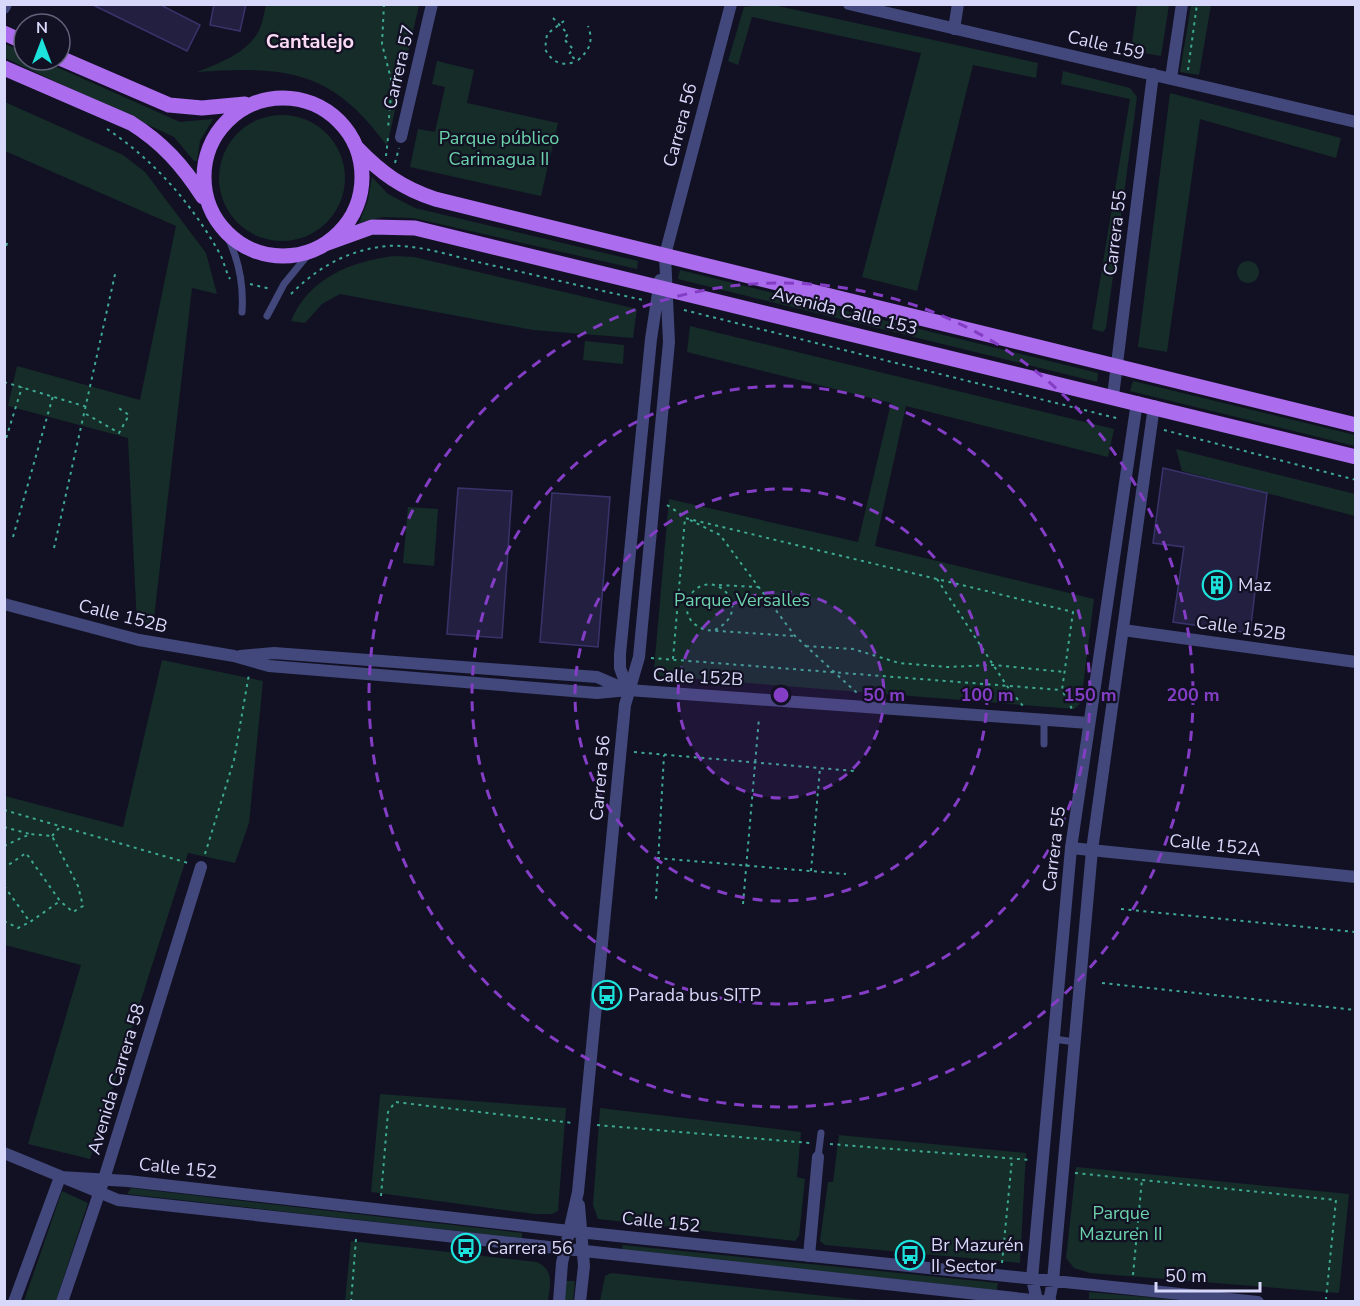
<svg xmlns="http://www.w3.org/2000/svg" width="1360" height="1306" font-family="'Nunito Sans',sans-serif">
  <rect width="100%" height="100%" fill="#121123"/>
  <!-- green -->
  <path fill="#152c28" d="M769,4L1038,63L1036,78L973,65L917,291L862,277L921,53L752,17L738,65L728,61L744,7Z
    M266,5H419L387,146C332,69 285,66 197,72C219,64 251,51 260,28C263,21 264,12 266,5Z
    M1137,5H1169L1161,56L1131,51Z
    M1191,5H1211L1199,75L1180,72Z
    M5,44L24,52V60H41L180,122L213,119L200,141L197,161H194L174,137L5,58Z
    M437,61L474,70L467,103L558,123L541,196L410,167L418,129L435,132L445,87L432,84Z
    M1063,71L1130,88L1137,97L1106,328L1103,332L1092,329L1130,99L1061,84Z
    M1170,93L1341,138L1336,158L1200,119L1167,352L1138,347Z
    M5,102L123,155L145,172L206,253L217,294L192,288L153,627L137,626L128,438L8,406L17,366L140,400L176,226L5,151Z
    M219 178a63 63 0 1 1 126 0a63 63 0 1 1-126 0Z
    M372,177L388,194L415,208L638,261L637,269L413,218L383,217L359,223L368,200Z
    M393,256L414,257L637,309L633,338L533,330L340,294L322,304L305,323L291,321C309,278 350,262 393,256Z
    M1237 272a11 11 0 1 1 22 0a11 11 0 1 1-22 0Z
    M680,270L1098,373L1097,382L678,279Z
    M690,326L1114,429L1108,457L906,406L875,546L1094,599L1081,703L1074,709L660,676L654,669L669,499L858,542L891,403L687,352Z
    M585,341L624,345L623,364L583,360Z
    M1133,381L1355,435V446L1130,391Z
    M1176,449L1355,494V516L1182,471Z
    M408,507L438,509L434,566L403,563Z
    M162,660L263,681L249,823L235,863L188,853L90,1159L28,1144L81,965L5,945V796L123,827Z
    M380,1094L566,1108L558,1211L552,1214H535L371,1192Z
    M600,1108L801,1132L797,1177L805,1179L799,1236L795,1241L598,1219L593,1205Z
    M839,1135L1026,1153L1020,1263L825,1245L820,1241L828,1182H833Z
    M1076,1167L1349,1194L1339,1293L1090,1273L1074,1268L1066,1258Z
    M131,1188L522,1233V1238L127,1194Z
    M62,1191L88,1203L56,1301H24Z
    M351,1241L537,1262C555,1271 550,1284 548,1301H345Z
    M622,1245L998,1283L997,1290L623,1251Z
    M611,1273L872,1301H600L605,1276Z
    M566,1281H575L573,1301L564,1302Z
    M1089,1292L1189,1301L1089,1299Z"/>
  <!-- building -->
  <path fill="#221f41" stroke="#38346b" stroke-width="1.5" d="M91,4H159L200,25L187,51Z
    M214,4H246L240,31L210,25Z
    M1163,468L1267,493L1250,633L1173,622L1184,547L1153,543Z
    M458,488L512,491L502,638L447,634Z
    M552,493L610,497L598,647L540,642Z"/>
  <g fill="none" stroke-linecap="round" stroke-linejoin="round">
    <!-- path -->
    <path stroke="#3ea893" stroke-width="2" stroke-dasharray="3 4.5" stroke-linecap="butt" d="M384,4L382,44L392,83L388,129
      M553,18L568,34L564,39L573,49L569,54L577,61C589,51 594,42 588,26
      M564,21L547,34L545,49C552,63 563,67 577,61
      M1188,70L1197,4
      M107,129C154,160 192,204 220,254C224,262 226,272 230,279
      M386,156L388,138
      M395,163L399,148
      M4,253L8,240
      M250,284L271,289
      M291,294C318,267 348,250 387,246C418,244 452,256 482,263C535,275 589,288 643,300
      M684,310L1120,419
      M4,382L87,407
      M86,414L119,433L129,415L117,407
      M1164,430L1356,480
      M4,445L22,387
      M667,505L685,517
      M690,520L720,535L795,636L857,693
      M13,537L53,396
      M54,548L116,270
      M937,579L1007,686L1023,706
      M719,585L758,587
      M715,630C756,609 714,566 692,593C688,598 686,604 687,610C688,621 696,626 705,630L795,636
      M806,646L853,649L899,663L947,667L993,665L1065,672
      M651,658L1061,690
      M673,659L685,518L1073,612L1062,690L1072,709
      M634,752L854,771
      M4,810L188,863
      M4,827L30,834
      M52,836L60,827
      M4,846L30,834L52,836L78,886L83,906L73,912L60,901L26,853L4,868
      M205,854L234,760L249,674
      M657,858L846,874
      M811,871L820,768
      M4,886L30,922L60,901
      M656,899L664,755
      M743,904L759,718
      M1121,909L1356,932
      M4,921L18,928L30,922
      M1102,983L1356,1010
      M597,1125L810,1143
      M830,1144L1031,1160
      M1075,1173L1336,1200L1326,1299
      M381,1196L388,1112L395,1102L573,1123
      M1002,1263L1012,1159
      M1133,1275L1142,1179
      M351,1302L356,1239"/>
    <!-- service -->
    <path stroke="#42487c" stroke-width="7" d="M226,234C239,259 244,283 242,312
      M267,316L284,284L311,251
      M1044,720V744
      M1054,1039L1075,1042
      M818,1157L821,1133"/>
    <!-- minor -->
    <path stroke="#42487c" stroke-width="12" d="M849,4L1356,122
      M954,29L958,4
      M1171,78L1182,4
      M401,137L432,4
      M665,255L731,4
      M1113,396L1153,74
      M4,604L139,640L234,656L269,666L597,693L628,690L1089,723
      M1123,630L1356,662
      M240,656L274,653L597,677L627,690
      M1071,848L1356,877
      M809,1256L818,1157
      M62,1302L104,1179L201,867"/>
    <!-- tertiary -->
    <path stroke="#42487c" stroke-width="12" d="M4,8L6,4
      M628,690L620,668V654L651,339L660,280
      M4,1153L118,1200L1051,1302
      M60,1177L128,1181L569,1231L1258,1302
      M579,1205L584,1266L580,1302
      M1037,1300L1032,1279L1071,848L1137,402
      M1049,1301L1053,1281L1092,850L1154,406
      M14,1302L60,1177
      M559,1302L562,1263L578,1192L625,705L639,657L669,342L665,255"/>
    <!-- primary -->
    <path stroke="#ab6ced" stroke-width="15" d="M4,33L24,42
      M60,58L169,105L202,108L245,104
      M4,68L131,123C163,143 183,166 203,197
      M204 177a79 79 0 1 1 158 0a79 79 0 1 1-158 0Z
      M357,148C381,173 402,188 435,199L1356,425
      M325,244L372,227L415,228L1356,457"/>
  </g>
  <!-- distance rings -->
  <circle cx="781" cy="695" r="103" fill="#843dc5" fill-opacity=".12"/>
  <g fill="none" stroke="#843dc5" stroke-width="3" stroke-dasharray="10 8">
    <circle cx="781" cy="695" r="103"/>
    <circle cx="781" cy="695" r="206"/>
    <circle cx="781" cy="695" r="309"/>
    <circle cx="781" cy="695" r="412"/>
  </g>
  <!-- icons -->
  <defs>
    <g id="building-ring" transform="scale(1.5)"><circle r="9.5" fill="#121123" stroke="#1ce2db" stroke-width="1.5"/><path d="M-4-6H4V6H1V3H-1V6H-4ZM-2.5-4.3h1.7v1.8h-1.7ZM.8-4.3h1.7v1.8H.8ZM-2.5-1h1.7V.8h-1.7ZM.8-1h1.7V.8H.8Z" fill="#1ce2db"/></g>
    <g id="bus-ring" transform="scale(1.5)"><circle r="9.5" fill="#121123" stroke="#1ce2db" stroke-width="1.5"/><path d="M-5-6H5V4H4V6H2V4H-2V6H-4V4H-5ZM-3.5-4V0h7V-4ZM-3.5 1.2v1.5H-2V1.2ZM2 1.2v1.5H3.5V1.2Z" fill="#1ce2db"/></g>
  </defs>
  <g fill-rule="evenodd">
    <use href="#building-ring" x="1217" y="585"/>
    <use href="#bus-ring" x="607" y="995"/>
    <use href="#bus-ring" x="466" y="1248"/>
    <use href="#bus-ring" x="910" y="1255"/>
  </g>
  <g text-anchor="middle" stroke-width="4.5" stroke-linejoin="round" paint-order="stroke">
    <!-- street labels -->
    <g font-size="18" fill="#d8d8fa" stroke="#121123">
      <text transform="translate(1106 45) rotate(13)" y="6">Calle 159</text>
      <text transform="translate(399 67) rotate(-77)" y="6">Carrera 57</text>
      <text transform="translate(680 125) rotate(-75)" y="6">Carrera 56</text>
      <text transform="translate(1115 233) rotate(-83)" y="6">Carrera 55</text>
      <text transform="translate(845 311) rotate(14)" y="6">Avenida Calle 153</text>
      <text transform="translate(123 616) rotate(14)" y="6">Calle 152B</text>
      <text transform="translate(1241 628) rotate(8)" y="6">Calle 152B</text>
      <text transform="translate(698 677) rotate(3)" y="6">Calle 152B</text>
      <text transform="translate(600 778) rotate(-85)" y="6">Carrera 56</text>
      <text transform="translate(1215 845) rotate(6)" y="6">Calle 152A</text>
      <text transform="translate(1054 849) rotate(-83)" y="6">Carrera 55</text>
      <text transform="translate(116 1079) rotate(-73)" y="6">Avenida Carrera 58</text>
      <text transform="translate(178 1168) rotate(6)" y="6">Calle 152</text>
      <text transform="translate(661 1222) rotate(6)" y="6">Calle 152</text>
    </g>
    <!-- park labels -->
    <g font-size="18" fill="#6cd2aa" stroke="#121123">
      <text x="499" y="144">Parque público<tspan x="499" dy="21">Carimagua II</tspan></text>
      <text x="742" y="606">Parque Versalles</text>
      <text x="1121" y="1219">Parque<tspan x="1121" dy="21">Mazuren II</tspan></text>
    </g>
    <!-- poi labels -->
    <g font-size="18" fill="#d8d8fa" stroke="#121123" text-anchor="start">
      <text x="1238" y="591">Maz</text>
      <text x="628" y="1001">Parada bus SITP</text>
      <text x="931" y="1251">Br Mazurén<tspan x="931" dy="21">II Sector</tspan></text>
      <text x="487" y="1254">Carrera 56</text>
    </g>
    <!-- neighbourhood labels -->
    <g font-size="20" font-weight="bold" fill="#fad9f3" stroke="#121123">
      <text x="310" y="48">Cantalejo</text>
    </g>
  </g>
  <circle cx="781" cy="695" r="9" fill="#843dc5" stroke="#121123" stroke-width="3"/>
  <g font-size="18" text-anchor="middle" font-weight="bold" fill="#843dc5" stroke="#121123" stroke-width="4.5" stroke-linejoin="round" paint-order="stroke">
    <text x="884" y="701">50 m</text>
    <text x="987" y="701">100 m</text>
    <text x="1090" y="701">150 m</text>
    <text x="1193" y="701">200 m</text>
  </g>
  <!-- border -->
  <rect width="1360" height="1306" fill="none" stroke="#d8d8fa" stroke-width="12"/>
  <!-- north arrow -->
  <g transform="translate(42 42)"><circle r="28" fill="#121123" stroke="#616179" stroke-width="1.5"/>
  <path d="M0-4.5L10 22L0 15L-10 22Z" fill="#1ce2db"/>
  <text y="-9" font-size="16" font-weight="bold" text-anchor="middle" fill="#d8d8fa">N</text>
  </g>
  <!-- scale -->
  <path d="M1156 1282v9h104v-9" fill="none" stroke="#d8d8fa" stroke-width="3"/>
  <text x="1165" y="1282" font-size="18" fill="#d8d8fa" stroke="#121123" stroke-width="4.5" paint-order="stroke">50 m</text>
</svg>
